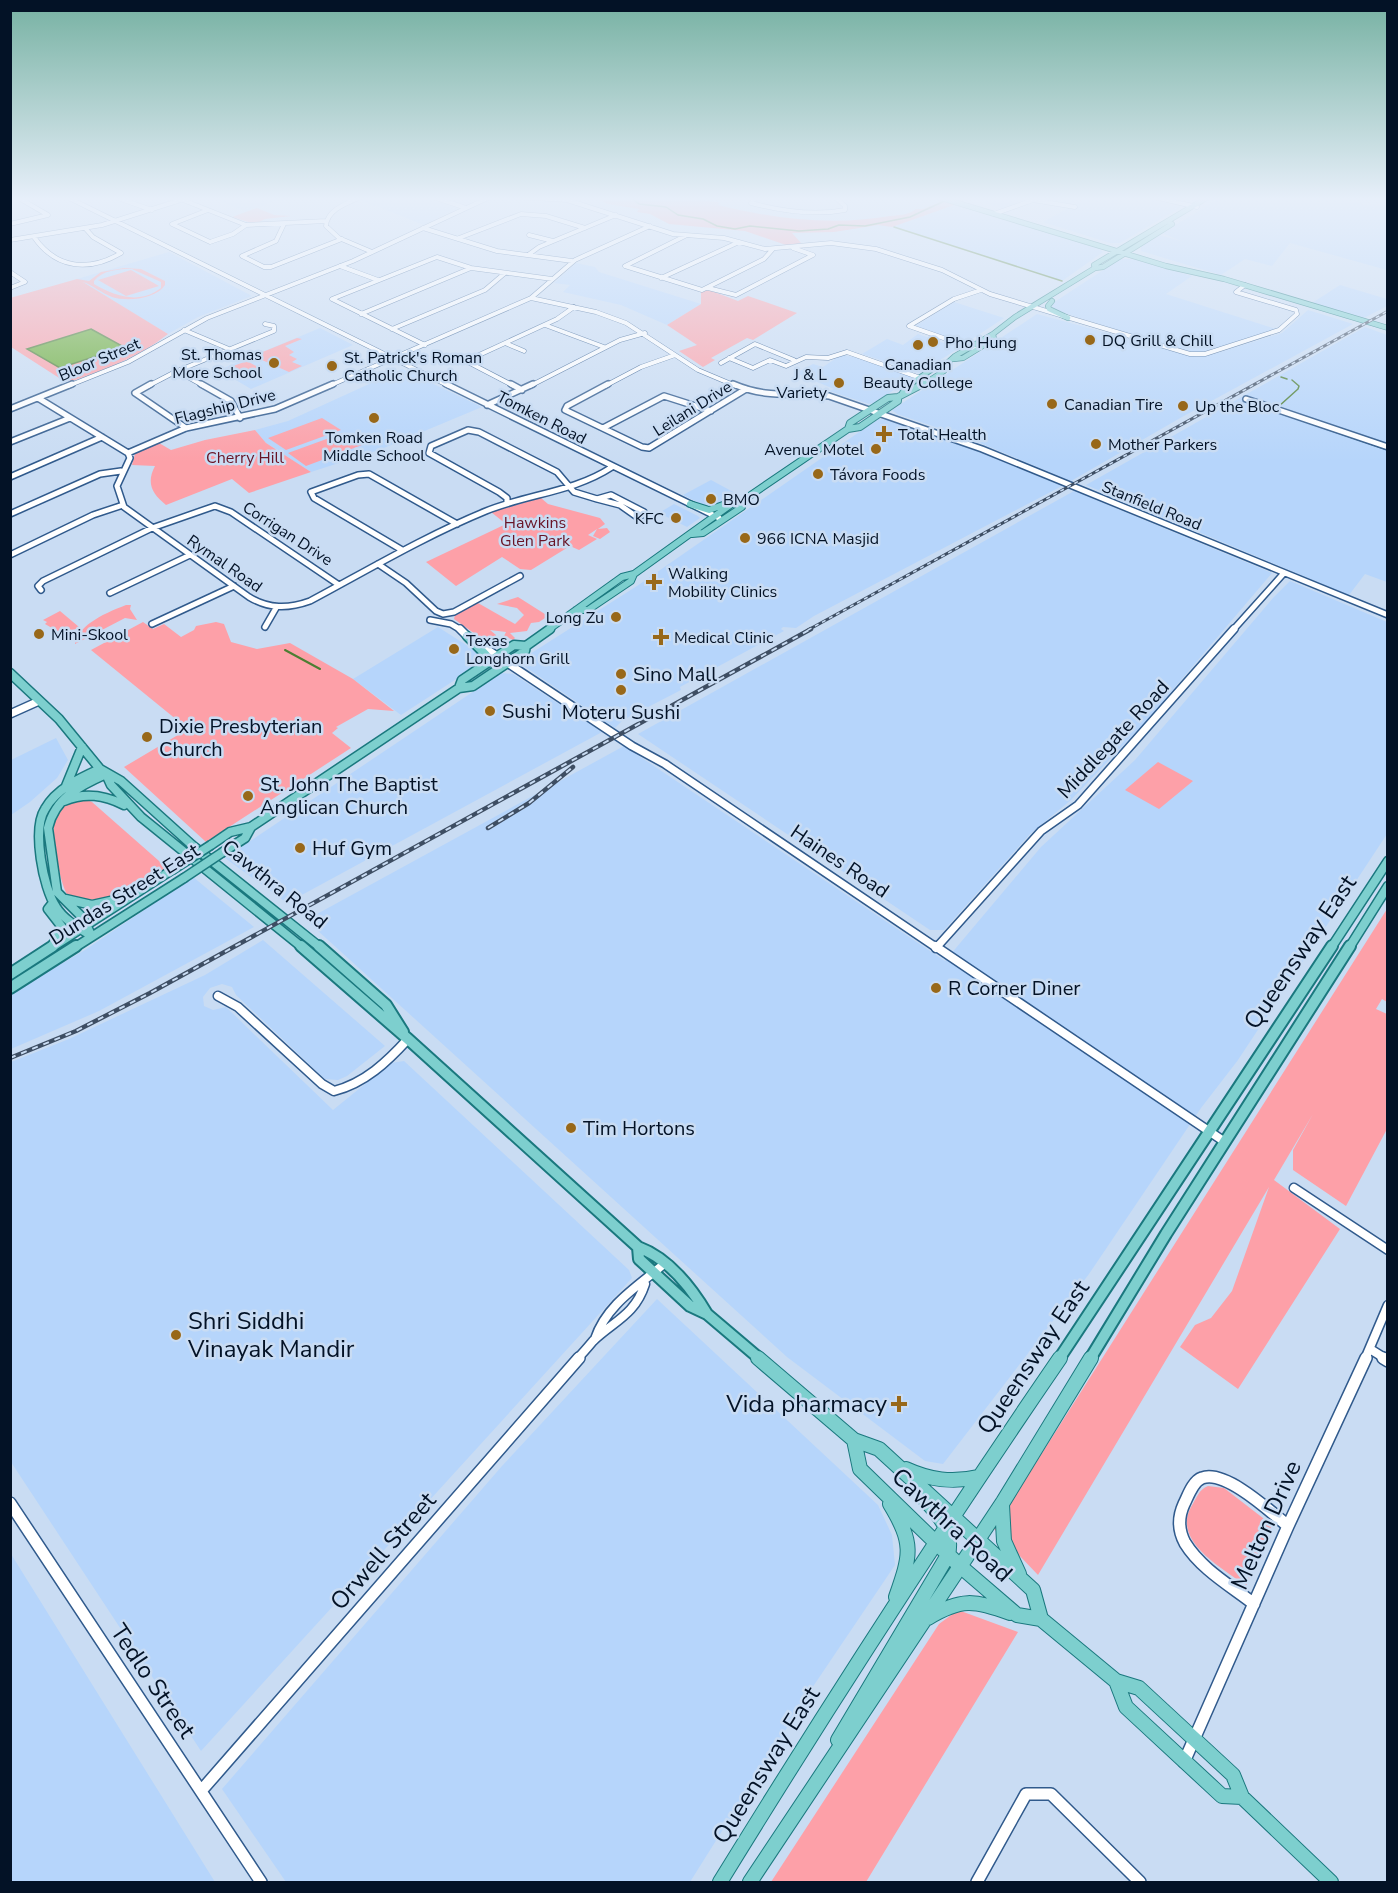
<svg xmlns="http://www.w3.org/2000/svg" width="1398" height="1893" font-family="'Nunito Sans',sans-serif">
  <rect width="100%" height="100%" fill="#c9dcf3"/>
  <!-- built -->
  <path fill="#b6d5fb" d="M217,197H287L245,211L214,198Z
    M363,197H424L458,208L424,225L358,199Z
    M968,197H1084L1071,204L1050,199H1026L1002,208L976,200H967Z
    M1089,197H1145L1181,207L1120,243H1110L1043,222Z
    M1222,197H1335L1368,206L1373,204L1387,206V270L1290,243L1272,266L1245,259L1221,275L1141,251V246L1159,235L1181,241L1162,233Z
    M955,205L1098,248L1103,252L1062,281L892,227Z
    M169,252L252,296L198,317L168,334L77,279Z
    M1120,259H1133L1192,276L1166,294L1276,329L1209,351L1197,352L1184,351L1052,309L1053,303Z
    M576,263L595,267L599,272L701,304L667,325L621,305L563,292L570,285L554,283Z
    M1340,285L1387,299V306L1364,318L1312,303Z
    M954,302L1004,318L966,343L914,327Z
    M1308,310L1353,324L1182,417L1071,481L968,438L897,414L892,410L1037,314L1197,357L1214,354L1282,333Z
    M1365,327L1387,335V443L1280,408L1276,410L1387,449V582L1365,574L1349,595L1086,485Z
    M320,328L353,345L251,389L219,370Z
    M918,334L959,348L920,373L862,354L887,339L903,345Z
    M841,355L854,357L911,376V378L875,403L869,404L829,391L834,389L796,373L813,364L823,367Z
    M402,369L482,407L379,450L311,472L266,443L255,430L288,421Z
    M878,419L888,420L959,444L1062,486L814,616L796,628L783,627L781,629L784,631L680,687L681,690L623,720L615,728L521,664L522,659L637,586Z
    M711,480L737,494L718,506L707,507L683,495Z
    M1074,491L1272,573L1147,720L1071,800L1030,834L944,930H930L638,734Z
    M674,504L698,516L700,518L687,527L659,513Z
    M1290,581L1387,622V834L1238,1060L1201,1108L1089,1274L943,1464L925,1461L787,1357L306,920L624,746L945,961L1041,847L1135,760L1273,598Z
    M438,627L482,655L478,665L401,715L353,679Z
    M501,673L513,674L602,732L287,903L225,858Z
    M56,738L68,760L57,778L30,802L11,815V760Z
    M193,877L254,927L99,1011L11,1049V993L85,950Z
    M263,940L385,1046L347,1076L338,1080L325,1079L236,995L232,987L222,984L210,988L203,997L204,1006L213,1010L226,1007L333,1110L391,1063L404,1061L629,1270L632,1278L201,1751L11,1462V1062L69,1039L205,975Z
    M657,1299L878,1505L892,1535L895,1565L810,1691L690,1882H286L222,1789L502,1466Z
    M10,1554H11L215,1882H11Z"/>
  <!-- green -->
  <path fill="#fda0a8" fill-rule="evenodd" d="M592,197C635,197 676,198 719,202L718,205C774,219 833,226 890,216C900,215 909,215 916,209H923L940,202L937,199L957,204L892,227L878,225L834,232L792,233L801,243L789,246L745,231L669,224L650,214L637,212L639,209L608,204Z
    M257,208L274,215L291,216L265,219L255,224L232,217Z
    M124,268L141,269L165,281V285C156,299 127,302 112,297C102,293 92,285 83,282L168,334C138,358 103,370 67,383L11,347L10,298L77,279L89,281L101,272ZM132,269L161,282V288C139,305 115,296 94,284V281C103,270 118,269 132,269Z
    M131,270L159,286L126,296L98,280Z
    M709,290L738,301L748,296L797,313L753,340L747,338L711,358L715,360L703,367L679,351L697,345L667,325L701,304V292Z
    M297,338L302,339L285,346L294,352L289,355L297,359L292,362L302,366L289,372L253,356Z
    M247,361L258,367L254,374L242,379L222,370Z
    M322,418L341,430L286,450L268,438Z
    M255,430L266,443L311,472L249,493L232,479L166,505C152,494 146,483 155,466L132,465L135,454L159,443L171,450L205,440Z
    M343,433L362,445L306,466L288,453Z
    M541,498L548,504L600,518L605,524L598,529L607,528L610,532L600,539L593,536L597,529L588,535L597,539L579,550L570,546L531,570L520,569L502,557L456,586L426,562L506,524L491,512Z
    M518,597L548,616L539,622L531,623L527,631L510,633L515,638L513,640L504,636L506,632L490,630L496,635V639L485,641L454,619L455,615L478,603L515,624L524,615L517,608L497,604Z
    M126,605H131L130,609L137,620L125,618L75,644V634C83,631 84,627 90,623C101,615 113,610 126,605Z
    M60,611L79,627L64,635L45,624L47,622L43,620Z
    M143,622L153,629L164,624L181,637L194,630L196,626L216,622L224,624L231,642L257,649L290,643L353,679L394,711L368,709L336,727L338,728L332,733L351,748L206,842L124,767L188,729L91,650Z
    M1158,762L1193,781L1159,809L1125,790Z
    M85,799L92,802L167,868L116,897L97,903L68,896C59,882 49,827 56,812C61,801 75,800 85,799Z
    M1387,909V1002L1382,999L1376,1009L1387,1014V1129L1346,1206L1293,1170V1150L1313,1114L1274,1180L1340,1229L1238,1389L1180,1347L1195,1325L1211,1318L1232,1291L1269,1187L1038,1575L994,1529Z
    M1208,1486L1224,1488L1272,1525L1246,1586C1223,1568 1172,1542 1191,1507C1196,1499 1199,1489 1208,1486Z
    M958,1610L1018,1632L866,1882H771L939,1624Z"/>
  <!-- water -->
  <path fill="#6bad38" stroke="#4c7e33" stroke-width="1.5" d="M91,329L124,347L60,368L27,349Z"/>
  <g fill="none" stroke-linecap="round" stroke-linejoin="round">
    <!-- stream-far1 -->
    <path stroke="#4c7e33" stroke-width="1.5" d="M630,197L639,204L666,207L678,215L703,219L717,226L735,229L750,226L799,231L828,229L839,225L865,226L910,217L953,197
      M1378,197L1388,200
      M894,227L1062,281
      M1281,377L1287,379
      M1278,407L1298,389L1299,386L1292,380
      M1277,412L1388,450"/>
    <!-- stream -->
    <path stroke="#4c7e33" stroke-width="2" d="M285,650L320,669"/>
    <!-- minor-far4 casing -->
    <g stroke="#305a8c" stroke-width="5">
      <path id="minor-far4" d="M67,197L449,386
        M115,197L152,210
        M361,197C348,203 327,209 326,226L339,238L372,252
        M433,197L466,208
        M516,197L567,200L673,234L724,238L765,249L831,243L876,249L942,270L990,294L1190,354H1205L1279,330L1297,314L1296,310L1236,292L1245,285
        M755,197L751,203C781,211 814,216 845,210V206L835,197
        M1154,197L1197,207
        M183,200L246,225L326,221
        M208,210L172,224L210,242L233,234L246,225
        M994,214L1033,200L1075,207
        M10,224L48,215L17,197
        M284,224L276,241L242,256L264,267H271L342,239
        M423,228L497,251L572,261
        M529,235L553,241
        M685,236L625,266L702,290L764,259L772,250
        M34,237C56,269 89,272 121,253L93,237L85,228
        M459,238L521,214L546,216L585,228
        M10,240L102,225L190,197
        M528,255L539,247L616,215
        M340,266L378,280
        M10,272L25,282L10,288
        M661,278L739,242
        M708,288L736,295L813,255L793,248
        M531,298L596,312L626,323L698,370L736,386
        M361,314L471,268
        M545,325L604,347
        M392,329L485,290L505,273
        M184,330L229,349
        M505,343L524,351
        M425,345L332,299L437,257L471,268L552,279
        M975,349L909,326L954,299L981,290
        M729,358L753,368L770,360L786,366L806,357L828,358L847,352L929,381
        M721,363L755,344L794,360
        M177,371L204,386
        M68,386L128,362L207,318L353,261L490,197
        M148,386L175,372L274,331V326L265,324
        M329,386L531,298L575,260L650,226
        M514,386L466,361L557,319L574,307
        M530,386L620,340L645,333
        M605,386L641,367L675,355"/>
    </g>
    <!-- minor-far3 casing -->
    <g stroke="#305a8c" stroke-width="8">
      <path id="minor-far3" d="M151,384L135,393L186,428
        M201,384L231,401L240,418
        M446,384L719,518
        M511,384L522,390
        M608,384L567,406L565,410L642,447L649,448L746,389
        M733,384C771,400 791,391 829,396L982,449L1388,615
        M38,398L128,453L130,458L117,486L124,507L249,597C269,609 288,609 310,601C368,570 425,536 486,511C528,494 574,492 612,467
        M1246,399L1388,447
        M487,405L533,384
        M10,409L72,384
        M603,428L664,396L711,411
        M10,442L70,418
        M128,453L186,428L275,409L333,384
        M10,477L102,437
        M611,495L644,512L645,514L637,517L620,505L597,499Z
        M507,503V498L499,492L429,453L431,446L468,430L479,432L557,472L574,492L597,499
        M10,514L100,474L121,471
        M402,550L314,498L311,492L358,475L369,474L457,524
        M10,555L93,515L123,505
        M378,564L406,583L436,611L443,614L454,612L520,576
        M41,590L38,586L43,581L152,528L215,506L231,512L339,585
        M110,593L190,555
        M430,620L451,624L461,630
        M152,624L234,586
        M265,627L276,608
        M1233,630L1284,573"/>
    </g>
    <!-- minor-far2 casing -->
    <g stroke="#305a8c" stroke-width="10">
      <path id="minor-far2" d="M460,629L467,636L632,746L665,764L937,948
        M10,714L39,701
        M936,948L1041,831L1078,805L1234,629"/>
    </g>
    <!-- minor-far1 casing -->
    <g stroke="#305a8c" stroke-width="11">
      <path id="minor-far1" d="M935,946L1225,1142
        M936,948L938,946
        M218,996L238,1007L322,1084L334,1091C365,1083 387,1062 408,1039
        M1294,1188L1388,1250
        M595,1339C606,1305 638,1286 664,1264
        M1370,1349L1386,1359
        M577,1359C583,1353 588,1347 593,1341C614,1321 635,1315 645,1284
        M1365,1359L1388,1305"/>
    </g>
    <!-- minor casing -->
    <g stroke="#305a8c" stroke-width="14">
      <path id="minor" d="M1383,1358L1388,1361
        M10,1503L261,1882
        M1254,1604C1231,1586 1201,1569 1185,1543C1178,1530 1178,1517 1184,1504C1188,1496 1193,1481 1202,1478C1225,1469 1271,1512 1288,1526
        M1184,1762L1288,1526L1366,1358
        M201,1791L579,1358
        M977,1882L1026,1794H1051L1140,1882"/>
    </g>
    <!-- major-far4 casing -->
    <g stroke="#1a787e" stroke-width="6">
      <path id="major-far4" d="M938,197L1166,266L1224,279L1388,328
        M1095,268L1103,267L1172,224L1169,222
        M1052,301L1048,306L1049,309L1068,318
        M954,359L963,358L994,339L993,334
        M907,386L934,368L944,366L955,356L993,334L1015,317L1095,268L1094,265L1208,197
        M921,386L944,371V366"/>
    </g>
    <!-- major-far3 casing -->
    <g stroke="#1a787e" stroke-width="8">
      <path id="major-far3" d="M903,393L909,384
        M848,429L850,423L888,398L898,397
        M690,504L709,510L723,505
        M692,534L703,533L742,507V501
        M576,610H588L631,581L634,574
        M548,630L622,577L634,574L733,503L742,501L848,429L860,427L898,401V397L923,384"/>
    </g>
    <!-- major-far2 casing -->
    <g stroke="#1a787e" stroke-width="11">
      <path id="major-far2" d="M467,636L486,655L481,665
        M10,673L59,719L100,769L121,781L192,845L321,948
        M459,688L462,680L514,645L526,646
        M106,774L111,785L141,817L303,948
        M66,786L82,747
        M64,801C85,792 104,795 124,805
        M211,845L230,832L251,827L459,688L473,686L525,651L526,646L550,629
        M223,852L245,838L251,827
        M66,899L92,905L119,899
        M52,904L48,909L62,927L53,944
        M91,935L83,918L57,892L48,828C55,798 79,786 106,774
        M92,936C79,928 64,920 56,907C43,888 32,829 45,809C56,789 80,778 100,769
        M51,948L172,870
        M74,948L184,878
        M1331,948L1388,861
        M1349,948L1388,886"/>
    </g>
    <!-- major-far1 casing -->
    <g stroke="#1a787e" stroke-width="14">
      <path id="major-far1" d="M301,946L408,1039L638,1247C668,1258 691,1287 707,1314
        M319,946L386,1005L403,1032
        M10,974L53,946
        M10,988L76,946
        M638,1247L639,1259L690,1306L707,1314L760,1359
        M1059,1359L1332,946
        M1090,1359L1166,1234L1350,946"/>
    </g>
    <!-- major casing -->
    <g stroke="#1a787e" stroke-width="16">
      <path id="major" d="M758,1358L854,1440L879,1449L1033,1590L1041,1619
        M854,1440L860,1469L960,1566L1017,1615L1041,1619L1116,1681L1139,1688L1233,1775L1242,1797L1331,1882
        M906,1469C930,1480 952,1483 978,1477
        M890,1504C914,1544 911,1554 896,1597
        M1002,1505L1004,1541L1019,1574
        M928,1618C961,1598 974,1600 1010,1613
        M1116,1681L1126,1707L1222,1796L1242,1797
        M838,1740L948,1555C953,1532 941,1517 926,1501
        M720,1882C829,1705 942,1530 1060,1358
        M750,1882L1003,1502L1091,1358"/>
    </g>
    <!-- minor-far4 -->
    <use href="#minor-far4" stroke="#fff" stroke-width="4"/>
    <!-- minor-far3 -->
    <use href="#minor-far3" stroke="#fff" stroke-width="5"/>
    <!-- minor-far2 -->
    <use href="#minor-far2" stroke="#fff" stroke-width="7"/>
    <!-- minor-far1 -->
    <use href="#minor-far1" stroke="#fff" stroke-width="8"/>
    <!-- minor -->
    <use href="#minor" stroke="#fff" stroke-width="11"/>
    <!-- major-far4 -->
    <use href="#major-far4" stroke="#7dcfce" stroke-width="4.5"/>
    <!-- major-far3 -->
    <use href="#major-far3" stroke="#7dcfce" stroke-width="6"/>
    <!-- major-far2 -->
    <use href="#major-far2" stroke="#7dcfce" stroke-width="8"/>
    <!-- major-far1 -->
    <use href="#major-far1" stroke="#7dcfce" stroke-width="10"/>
    <!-- major -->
    <use href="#major" stroke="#7dcfce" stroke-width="14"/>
    <!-- rail-far1 casing -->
    <g stroke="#3e4e63" stroke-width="3">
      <path id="rail-far1" d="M808,630L1388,311"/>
    </g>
    <!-- rail casing -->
    <g stroke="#3e4e63" stroke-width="4.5">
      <path id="rail" d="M488,828L529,803L573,767
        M10,1058L76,1031L150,993L811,629"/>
    </g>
    <!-- rail-far1 -->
    <use href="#rail-far1" stroke="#c9dcf3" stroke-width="1.5" stroke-dasharray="4" stroke-linecap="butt"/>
    <!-- rail -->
    <use href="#rail" stroke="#c9dcf3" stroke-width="2" stroke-dasharray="6" stroke-linecap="butt"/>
    <!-- major-bridge casing -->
    <g stroke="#1a787e" stroke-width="11" stroke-linecap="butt">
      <path id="major-bridge" d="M172,870L211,845
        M184,878L223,852"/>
    </g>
    <!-- major-bridge -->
    <use href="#major-bridge" stroke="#7dcfce" stroke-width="8"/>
  </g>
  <!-- sky -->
  <linearGradient id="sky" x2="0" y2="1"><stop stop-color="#76b1a2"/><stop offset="0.43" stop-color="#e7effa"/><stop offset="1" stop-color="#e7effa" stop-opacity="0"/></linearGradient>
  <rect width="1398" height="462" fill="url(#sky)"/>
  <!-- markers -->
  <g fill="#986819" stroke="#c9dcf3" stroke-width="2">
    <circle cx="1090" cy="340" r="6"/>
    <circle cx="933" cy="342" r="6"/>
    <circle cx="918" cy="345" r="6"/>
    <circle cx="274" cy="363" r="6"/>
    <circle cx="332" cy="366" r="6"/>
    <circle cx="839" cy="383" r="6"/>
    <circle cx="1052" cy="404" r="6"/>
    <circle cx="1183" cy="406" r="6"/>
    <circle cx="374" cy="418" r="6"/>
    <path d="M881 425h6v6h6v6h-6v6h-6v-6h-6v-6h6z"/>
    <circle cx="1096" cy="444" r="6"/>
    <circle cx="876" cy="449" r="6"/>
    <circle cx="818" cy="474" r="6"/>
    <circle cx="711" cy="499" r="6"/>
    <circle cx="676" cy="518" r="6"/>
    <circle cx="745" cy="538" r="6"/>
    <path d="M651 573h6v6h6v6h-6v6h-6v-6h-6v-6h6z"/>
    <circle cx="616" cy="617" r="6"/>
    <circle cx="39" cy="634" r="6"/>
    <path d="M658 628h6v6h6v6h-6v6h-6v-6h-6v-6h6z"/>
    <circle cx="454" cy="649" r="6"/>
    <circle cx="621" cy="674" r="6"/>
    <circle cx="621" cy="690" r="6"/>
    <circle cx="490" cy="711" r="6"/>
    <circle cx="147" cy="737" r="6"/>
    <circle cx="248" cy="796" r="6"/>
    <circle cx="300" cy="848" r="6"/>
    <circle cx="936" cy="988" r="6"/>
    <circle cx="571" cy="1128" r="6"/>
    <circle cx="176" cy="1335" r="6"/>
    <path d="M896 1395h6v6h6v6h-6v6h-6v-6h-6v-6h6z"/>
  </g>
  <g text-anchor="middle" stroke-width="5" stroke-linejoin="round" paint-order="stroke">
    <!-- far-poi labels -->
    <g font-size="16" fill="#031226" stroke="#c9dcf3" text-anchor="start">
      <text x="1102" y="346">DQ Grill &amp; Chill</text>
      <text x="945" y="348">Pho Hung</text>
      <text x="262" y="360" text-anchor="end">St. Thomas<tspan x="262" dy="18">More School</tspan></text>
      <text x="344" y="363">St. Patrick's Roman<tspan x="344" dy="18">Catholic Church</tspan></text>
      <text x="918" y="370" text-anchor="middle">Canadian<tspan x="918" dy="18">Beauty College</tspan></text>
      <text x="827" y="380" text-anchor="end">J &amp; L<tspan x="827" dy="18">Variety</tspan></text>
      <text x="1064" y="410">Canadian Tire</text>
      <text x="1195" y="412">Up the Bloc</text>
      <text x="898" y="440">Total Health</text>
      <text x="374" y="443" text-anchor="middle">Tomken Road<tspan x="374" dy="18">Middle School</tspan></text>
      <text x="1108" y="450">Mother Parkers</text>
      <text x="864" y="455" text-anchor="end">Avenue Motel</text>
      <text x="830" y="480">Távora Foods</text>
      <text x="723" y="505">BMO</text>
      <text x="664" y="524" text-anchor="end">KFC</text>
      <text x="757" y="544">966 ICNA Masjid</text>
      <text x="668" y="579">Walking<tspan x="668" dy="18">Mobility Clinics</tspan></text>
      <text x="604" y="623" text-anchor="end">Long Zu</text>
      <text x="51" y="640">Mini-Skool</text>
      <text x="674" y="643">Medical Clinic</text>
      <text x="466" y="646">Texas<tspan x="466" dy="18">Longhorn Grill</tspan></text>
    </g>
    <!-- far-street labels -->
    <g font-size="16" fill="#031226" stroke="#c9dcf3">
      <text transform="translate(99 359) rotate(-23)" y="6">Bloor Street</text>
      <text transform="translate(225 406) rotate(-14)" y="6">Flagship Drive</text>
      <text transform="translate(692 408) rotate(-32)" y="6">Leilani Drive</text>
      <text transform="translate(542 417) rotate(27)" y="6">Tomken Road</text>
      <text transform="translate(1152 505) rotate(22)" y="6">Stanfield Road</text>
      <text transform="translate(288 533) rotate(33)" y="6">Corrigan Drive</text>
      <text transform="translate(225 563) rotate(35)" y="6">Rymal Road</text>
    </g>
    <!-- far-park labels -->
    <g font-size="16" fill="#681426" stroke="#c9dcf3">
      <text x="245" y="463">Cherry Hill</text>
      <text x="535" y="528">Hawkins<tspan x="535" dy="18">Glen Park</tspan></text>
    </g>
    <!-- poi labels -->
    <g font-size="20" fill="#031226" stroke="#c9dcf3" text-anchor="start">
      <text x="633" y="681">Sino Mall</text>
      <text x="502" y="718">Sushi</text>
      <text x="621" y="719" text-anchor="middle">Moteru Sushi</text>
      <text x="159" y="733">Dixie Presbyterian<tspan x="159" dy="23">Church</tspan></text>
      <text x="260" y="791">St. John The Baptist<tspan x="260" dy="23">Anglican Church</tspan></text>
      <text x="312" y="855">Huf Gym</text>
      <text x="948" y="995">R Corner Diner</text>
      <text x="583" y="1135">Tim Hortons</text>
    </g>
    <!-- street labels -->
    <g font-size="20" fill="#031226" stroke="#c9dcf3">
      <text transform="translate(1113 739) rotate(-47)" y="7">Middlegate Road</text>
      <text transform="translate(840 861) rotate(34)" y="7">Haines Road</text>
      <text transform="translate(275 884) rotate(39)" y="7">Cawthra Road</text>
      <text transform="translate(124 894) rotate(-32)" y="7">Dundas Street East</text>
    </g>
    <!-- near-street labels -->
    <g font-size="24" fill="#031226" stroke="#c9dcf3">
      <text transform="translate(1300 952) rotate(-56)" y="8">Queensway East</text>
      <text transform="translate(1033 1357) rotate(-56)" y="8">Queensway East</text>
      <text transform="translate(952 1525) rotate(43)" y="8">Cawthra Road</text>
      <text transform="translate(1266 1525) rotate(-66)" y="8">Melton Drive</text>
      <text transform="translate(383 1551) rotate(-49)" y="8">Orwell Street</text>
      <text transform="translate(153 1681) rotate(56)" y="8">Tedlo Street</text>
      <text transform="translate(766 1765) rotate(-58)" y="8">Queensway East</text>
    </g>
    <!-- near-poi labels -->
    <g font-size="24" fill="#031226" stroke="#c9dcf3" text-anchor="start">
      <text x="188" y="1329">Shri Siddhi<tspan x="188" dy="28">Vinayak Mandir</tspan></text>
      <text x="887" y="1412" text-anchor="end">Vida pharmacy</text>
    </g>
  </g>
  <!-- border -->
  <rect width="1398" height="1893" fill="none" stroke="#031226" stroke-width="24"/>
</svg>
